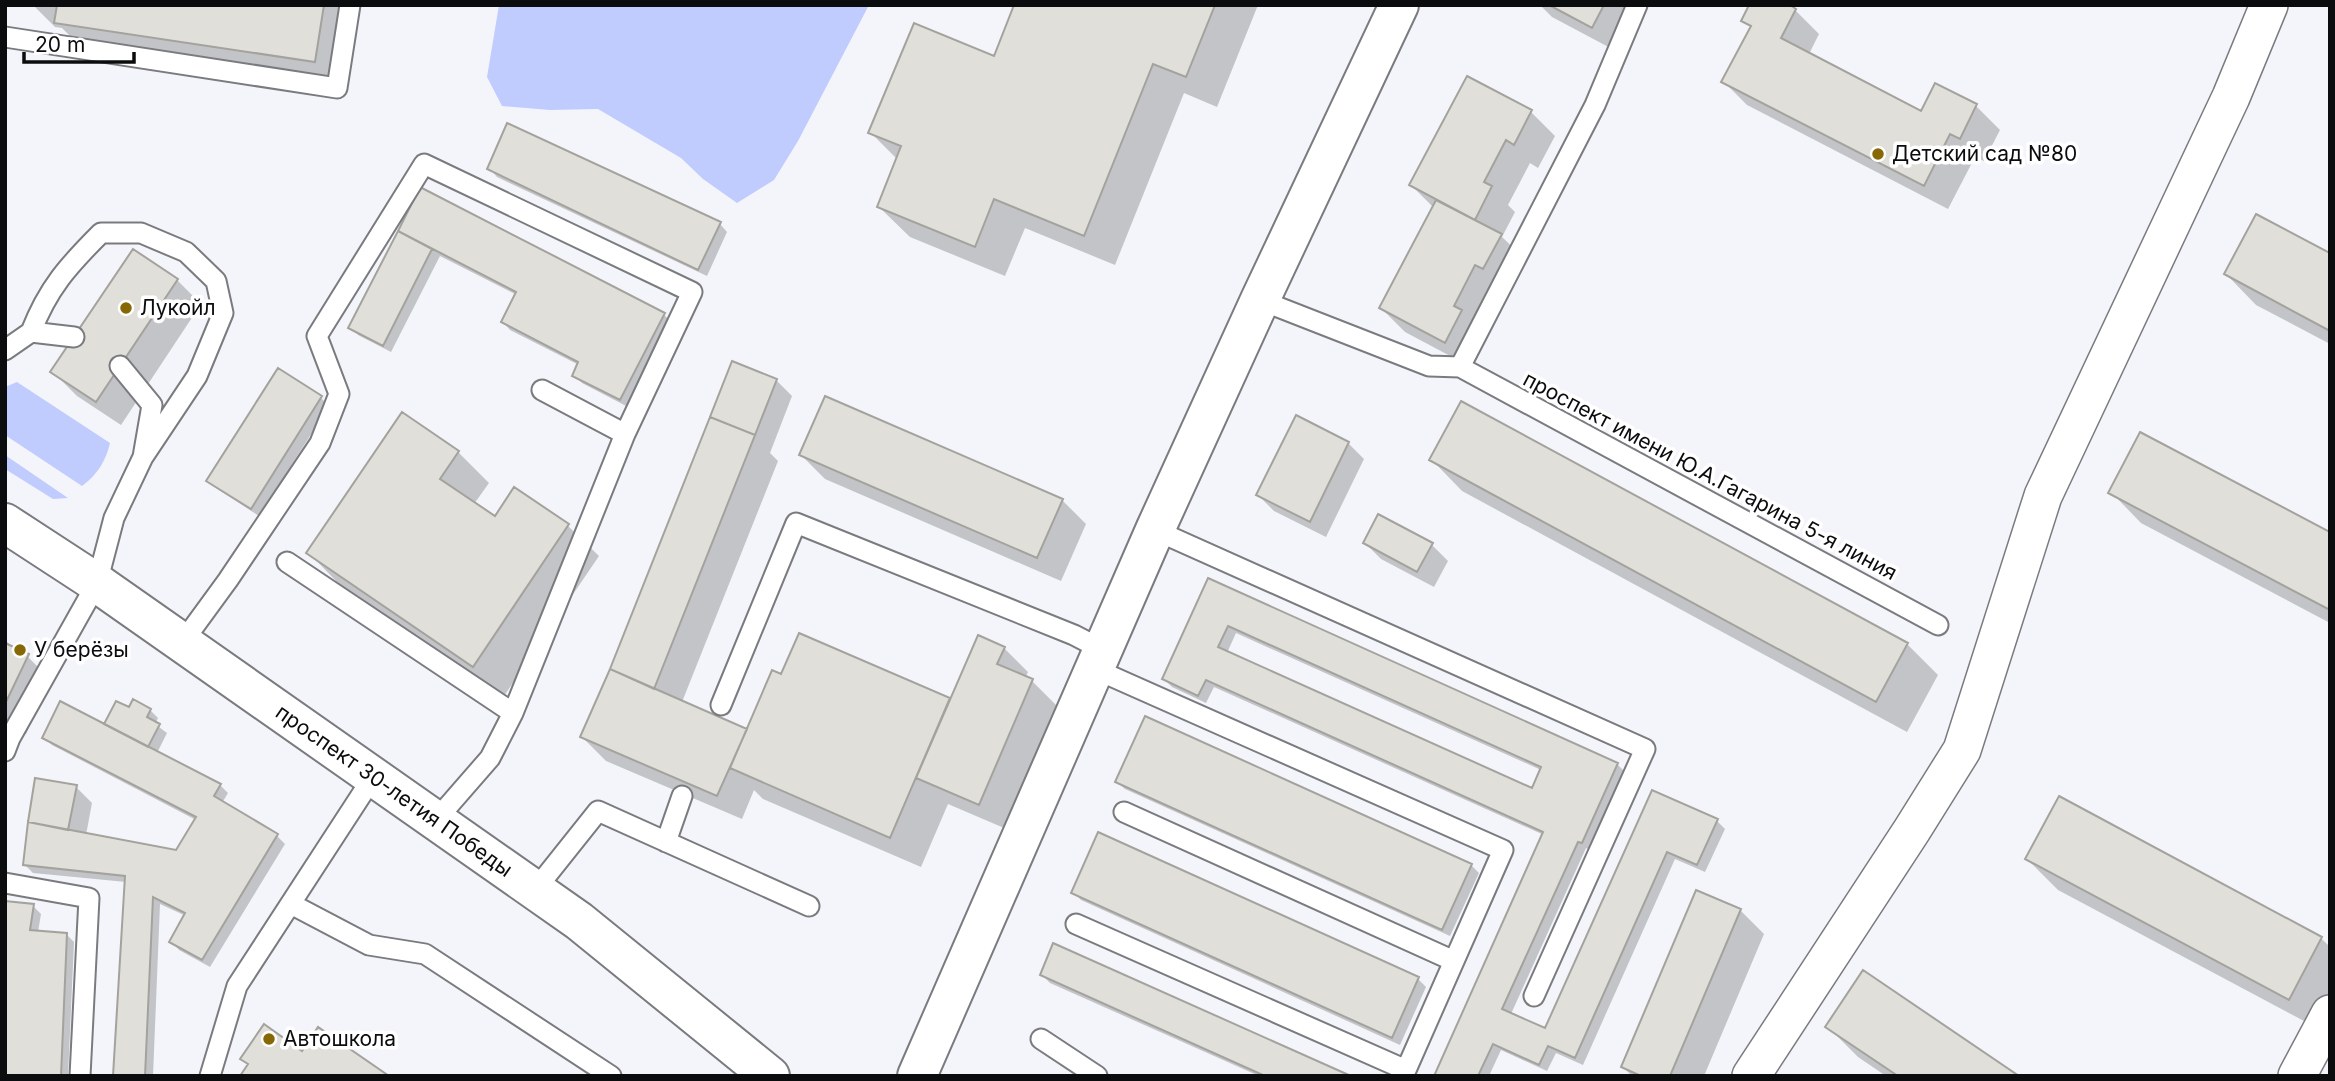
<svg xmlns="http://www.w3.org/2000/svg" width="2335" height="1081" font-family="Inter,sans-serif">
  <rect width="100%" height="100%" fill="#f4f5fa"/>
  <!-- green -->
  <path fill="#c0ccfd" d="M499,5H869L798,141L774,180L737,203L703,179L681,158L598,109L550,110L502,106L487,77Z
    M17,382L110,443C106,461 97,475 82,486L5,435V387Z
    M5,456V455L68,498L53,499L5,469Z"/>
  <!-- shadow -->
  <path fill="#0003" fill-rule="evenodd" d="M33,5H359L345,92L87,53L62,28L55,27Z
    M1016,5H1258L1217,107L1184,93L1115,265L1025,228L1005,276L910,237L879,207L898,160L871,133L995,58Z
    M1540,5H1629L1616,51L1552,17Z
    M1795,10L1819,34L1809,54L1922,113L1936,85L1976,106L2000,130L1984,161L1975,157L1948,209L1747,105L1723,81L1751,28L1743,20Z
    M1531,112L1555,136L1538,168L1530,163L1508,205L1515,212L1502,237L1525,259L1469,366L1405,332L1381,308L1434,208L1411,185Z
    M490,169L720,224L727,232L707,276L497,177Z
    M421,190L664,315L672,322L628,407L582,383L574,375L579,365L510,330L503,322L517,295L440,256L391,352L358,335L350,327Z
    M2330,255V344L2256,305L2226,274Z
    M177,280L201,304L121,425L77,396L53,372Z
    M278,370L321,398L329,406L259,516L216,488L208,481Z
    M776,380L792,396L770,453L778,461L682,702L748,732L782,677L951,701L1004,648L1028,672L1025,678L1032,681L1056,705L1004,828L948,804L921,867L763,799L754,790L742,819L606,761L582,737Z
    M1348,443L1364,459L1326,537L1274,511L1258,495Z
    M458,452L489,483L474,504L495,519L515,489L568,526L599,556L504,696L339,584L309,553Z
    M801,455L1062,500L1086,524L1061,581L825,479Z
    M1432,460L1907,644L1938,675L1907,732L1462,491Z
    M2111,492L2330,534V623L2141,523Z
    M1365,543L1432,545L1448,561L1434,587L1381,559Z
    M1209,580L1617,764L1625,772L1590,850L1586,848L1511,1014L1546,1030L1653,792L1717,821L1725,829L1705,872L1675,859L1583,1065L1556,1053L1547,1071L1501,1050L1489,1076H1436L1544,835L1214,687L1206,703L1172,687L1164,679ZM1236,633L1541,770L1533,791L1227,653Z
    M5,640L16,650L27,656L51,680L26,734L5,724Z
    M130,710H150L158,718L155,724L167,733L157,753L220,785L228,793L222,803L277,836L285,844L210,967L179,950L172,942L186,916L160,904L153,1076H115L126,882L33,873L25,865L76,787L92,803L86,835L177,852L196,820L52,745L44,737L104,726Z
    M1117,782L1471,865L1479,873L1450,936L1125,789Z
    M2027,859L2321,938L2330,947V1010L2319,1029L2058,890Z
    M1073,892L1418,979L1426,987L1400,1045L1081,900Z
    M33,906L41,914L38,932L66,934L74,942L68,1076H5Z
    M1740,910L1764,934L1704,1076H1632L1623,1067Z
    M1042,975L1346,1076H1259L1050,983Z
    M1827,1026L2016,1076H1886L1858,1057Z"/>
  <!-- building -->
  <path fill="#e1dfda" stroke="#a4a29d" stroke-width="2" fill-rule="evenodd" d="M57,5H324L315,62L54,23Z
    M1014,5H1215L1186,77L1153,64L1084,236L994,199L975,247L877,207L901,146L868,133L914,23L994,56Z
    M1549,5H1604L1592,28Z
    M1749,5H1790L1796,9L1781,38L1921,111L1935,83L1977,104L1960,139L1950,134L1924,186L1721,82L1751,26L1741,21Z
    M1467,76L1532,110L1514,145L1506,140L1484,182L1492,186L1475,220L1409,185Z
    M507,123L721,222L698,270L487,169Z
    M420,187L665,313L620,400L572,376L578,362L501,322L516,292L398,231Z
    M1436,200L1502,234L1483,269L1475,265L1454,306L1462,310L1445,343L1379,308Z
    M2256,214L2330,253V331L2224,274Z
    M398,231L432,249L383,346L348,328Z
    M133,249L178,279L96,402L50,372Z
    M732,361L777,379L755,435L710,417Z
    M278,368L322,396L251,509L206,481Z
    M825,396L1063,499L1037,558L799,455Z
    M1461,401L1908,643L1876,702L1429,460Z
    M402,412L459,451L440,479L495,516L514,487L569,524L473,667L306,553Z
    M1296,415L1349,442L1310,522L1256,495Z
    M710,417L755,435L654,689L610,669Z
    M2140,432L2330,532V610L2108,493Z
    M1378,514L1433,543L1417,572L1363,543Z
    M1208,578L1618,763L1582,843L1578,842L1502,1009L1545,1028L1652,790L1718,819L1697,865L1667,852L1575,1058L1548,1046L1539,1065L1493,1044L1478,1076H1434L1543,832L1206,680L1198,696L1162,679ZM1228,626L1541,767L1532,788L1218,647Z
    M799,633L950,698L890,838L730,768L772,670L781,674Z
    M978,635L1005,647L997,664L1033,679L979,805L916,778Z
    M5,643L29,654L5,704Z
    M610,669L747,729L717,796L580,737Z
    M133,699L151,709L147,717L160,724L148,747L104,724L116,701L129,707Z
    M60,701L221,784L214,796L278,834L202,960L169,942L185,913L153,897L145,1076H113L125,876L23,865L28,822L176,850L196,817L42,738Z
    M1145,716L1472,864L1442,930L1115,782Z
    M35,778L77,785L68,830L28,822Z
    M2059,796L2322,937L2289,1000L2025,859Z
    M1098,832L1419,977L1392,1038L1071,893Z
    M1696,890L1741,909L1670,1076H1641L1621,1067Z
    M5,901L34,904L30,930L67,933L61,1076H5Z
    M1053,943L1351,1076H1265L1040,975Z
    M1863,970L2019,1076H1898L1825,1027Z
    M264,1024L302,1051L318,1027L389,1076H240L248,1064L240,1059Z"/>
  <g fill="none" stroke-linecap="round" stroke-linejoin="round">
    <!-- lane casing -->
    <g stroke="#7a7b7f" stroke-width="23">
      <path id="lane" d="M5,37L337,88L350,5
        M1260,300L1429,366L1460,367L1938,625
        M31,332C48,288 68,266 101,233H141L186,252L216,281L223,313L197,376L143,457
        M5,350L31,332L74,337
        M1460,367L1595,105L1637,5
        M542,390L625,434
        M1155,530L1645,749L1534,996
        M287,562L513,713
        M182,643L228,580L320,443L339,394L317,336L424,164L692,292L625,434L513,713L490,758L436,820
        M721,705L796,523L1074,635L1103,650
        M5,751L10,738L97,583L114,518L143,457L152,405L120,366
        M1124,812L1454,961
        M666,842L682,796
        M5,883L89,898L80,1076
        M535,890L598,811L809,906
        M291,904L369,945L425,954L611,1076
        M1076,924L1406,1070L1503,850L1095,669
        M1041,1039L1097,1076
        M210,1076L237,986L373,777"/>
    </g>
    <!-- street casing -->
    <g stroke="#7a7b7f" stroke-width="40">
      <path id="street" d="M1751,1076L1912,830L1962,750L2043,496L2231,97L2269,5
        M2297,1076L2330,1014"/>
    </g>
    <!-- secondary casing -->
    <g stroke="#7a7b7f" stroke-width="42">
      <path id="secondary" d="M917,1076L1155,530L1260,300L1399,5"/>
    </g>
    <!-- primary casing -->
    <g stroke="#7a7b7f" stroke-width="42">
      <path id="primary" d="M5,523L97,583L579,921L770,1076"/>
    </g>
    <!-- lane -->
    <use href="#lane" stroke="#fff" stroke-width="19"/>
    <!-- street -->
    <use href="#street" stroke="#fff" stroke-width="37"/>
    <!-- secondary -->
    <use href="#secondary" stroke="#fff" stroke-width="38"/>
    <!-- primary -->
    <use href="#primary" stroke="#fff" stroke-width="38"/>
  </g>
  <!-- markers -->
  <g fill="#866904" stroke="#fff" stroke-width="2.5">
    <circle cx="1878" cy="154" r="7"/>
    <circle cx="126" cy="308" r="7"/>
    <circle cx="20" cy="650" r="7"/>
    <circle cx="269" cy="1039" r="7"/>
  </g>
  <g text-anchor="middle" stroke-width="7" stroke-linejoin="round" paint-order="stroke">
    <!-- poi labels -->
    <g font-size="21" fill="#0b0c0d" stroke="#fff" text-anchor="start">
      <text x="1892" y="161">Детский сад №80</text>
      <text x="140" y="315">Лукойл</text>
      <text x="34" y="657">У берёзы</text>
      <text x="283" y="1046">Автошкола</text>
    </g>
    <!-- street labels -->
    <g font-size="21" fill="#0b0c0d" stroke="#fff">
      <text transform="translate(1710 476) rotate(28)" y="7">проспект имени Ю.А.Гагарина 5-я линия</text>
      <text transform="translate(394 791) rotate(35)" y="7">проспект 30-летия Победы</text>
    </g>
  </g>
  <!-- border -->
  <rect width="2335" height="1081" fill="none" stroke="#0b0c0d" stroke-width="14"/>
  <!-- scale -->
  <path d="M24 52v10h110v-10" fill="none" stroke="#0b0c0d" stroke-width="3.5"/>
  <text x="35" y="52" font-size="21" fill="#0b0c0d" stroke="#ffffff" stroke-width="5" paint-order="stroke">20 m</text>
</svg>
